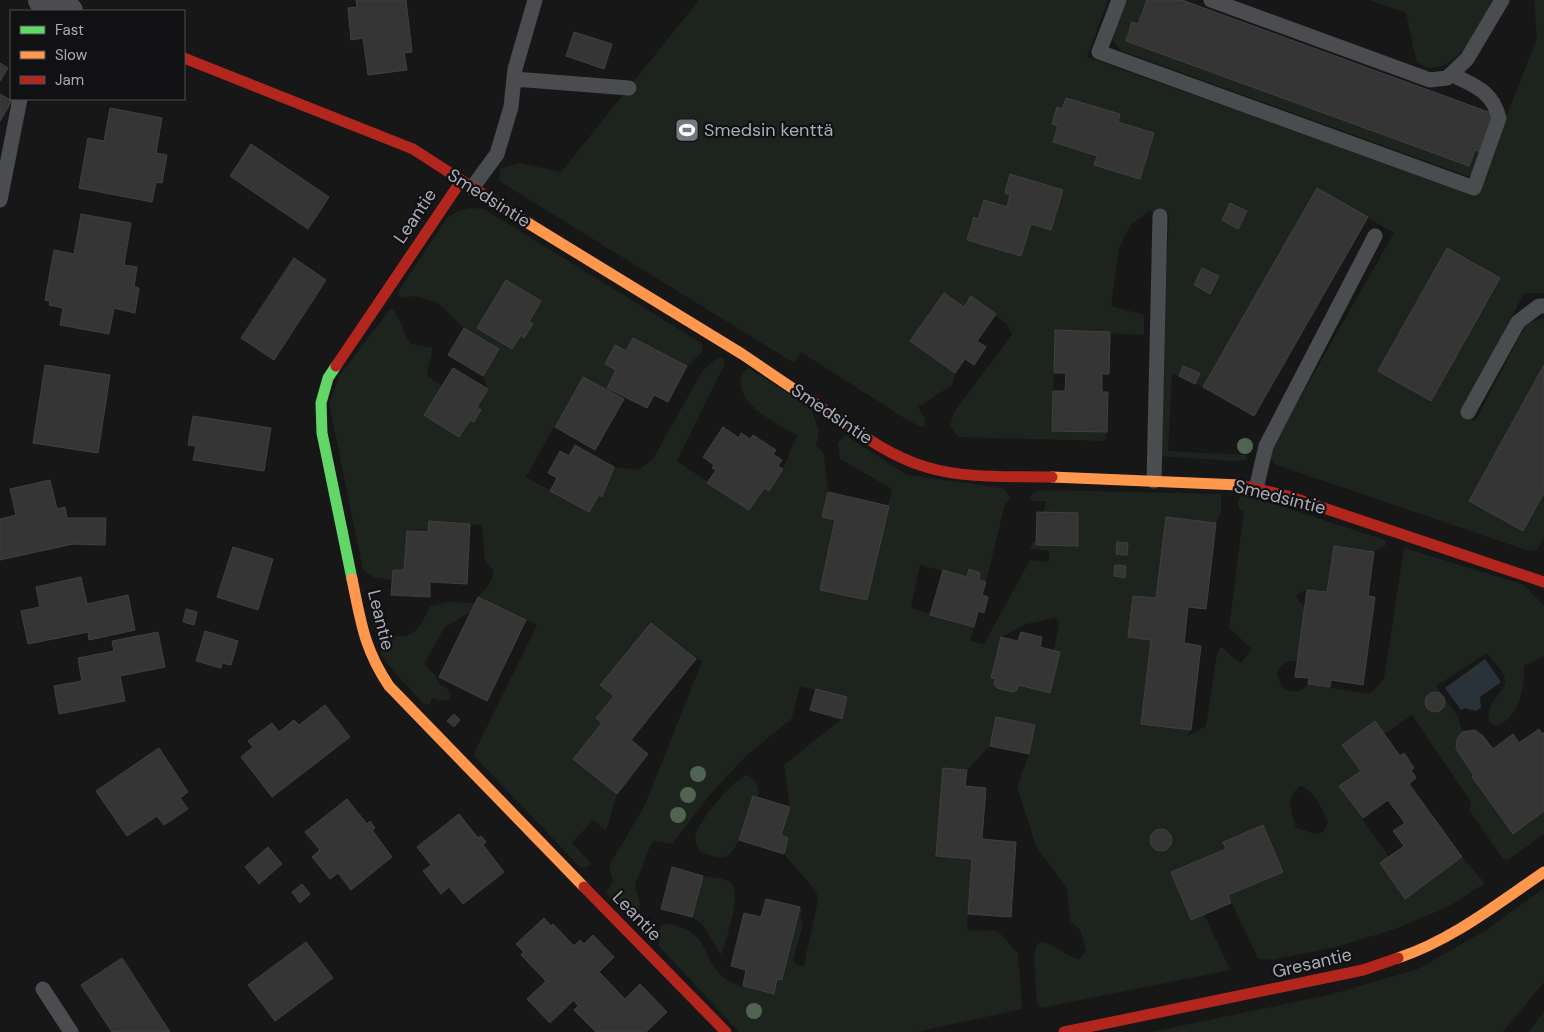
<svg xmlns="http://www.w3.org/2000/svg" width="1544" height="1032" font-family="'DM Sans',sans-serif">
  <rect width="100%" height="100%" fill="#171717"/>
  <!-- green -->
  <path fill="#1d241e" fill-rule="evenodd" d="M699,0H1108L1087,57L1476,195L1537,38L1534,0H1544V293H1524L1461,415L1475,422L1526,324L1544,318V365L1469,501L1523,531L1544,493V537L1537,550L1529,551L1274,464L1270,457L1272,447L1394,233L1317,188L1203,387L1172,373L1168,451L1248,455L1245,460L1233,461L1160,456L1158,454L1169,214L1149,211L1131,224L1119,248L1111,306L1144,315V335L1055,331L1052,430L1107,432L1105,441L958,437L950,425L954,412L1012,335L1007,324L971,297L964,307L944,293L910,341L955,373L952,385L918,407L925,419L924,428L909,421L801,352L794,363L499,181L500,169L519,163L561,172ZM1067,98L1119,114L1118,122L1154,133L1140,179L1094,164L1097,156L1053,142L1058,126L1052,124L1057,108L1062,109Z
    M1126,0H1147L1138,24L1126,41L1468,166L1475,150L1481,152L1471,176H1467L1122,51L1114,43L1112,37Z
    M1369,0H1493C1479,25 1465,63 1433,68C1426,68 1420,65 1416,60L1406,13Z
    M471,208L484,209L701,343L703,348L700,354L687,366L633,338L626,351L615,345L605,364L616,370L606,389L582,377L526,477L589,512L599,495L602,496L614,467L638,470L653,459L703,370L717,358H722L725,363L677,461L749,510L764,488L769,491L783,469L797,435C777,424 729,401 743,372L749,368L811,409L819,431L816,445L824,454L828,492L822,517L835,520L820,590L867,600L892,489L840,459L838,443L845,435L907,475L1003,488L1011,498L1005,504L986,582L979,580L980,573L970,570L967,577L920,565L911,608L974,627L970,641L984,644L1030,560L1049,562V551L1030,549L1033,542L1036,541L1046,501H1033L1030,497L1034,492L1043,490L1221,494V512L1216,523L1166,517L1156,598L1133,596L1128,637L1151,640L1141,723L1191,730L1188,736L1206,726L1217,654L1221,647L1240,663L1252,649L1229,628L1244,510L1239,509C1237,503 1238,498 1243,494L1385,540L1386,545L1374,552L1334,546L1327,592L1307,590L1297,594C1297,601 1299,604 1305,605L1298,661C1287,660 1281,664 1277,674L1281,686C1290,694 1300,694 1308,684L1370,694L1384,679L1404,548L1522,584L1544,605V656L1524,666C1525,688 1519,719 1496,726L1489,722C1484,698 1511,692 1504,676C1500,668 1492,660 1487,653L1436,686L1458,717L1462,732L1456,744L1458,754L1474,776L1472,778L1512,834L1544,811V834L1508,860L1503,859L1469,810L1471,802L1412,715L1385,734L1375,721L1342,745L1361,771L1339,786L1389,857L1380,864L1405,899L1462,857L1485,883L1448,907L1395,929L1336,947L1271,960L1258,958L1228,895L1283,872L1263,825L1223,841L1226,849L1171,872L1190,920L1204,914L1230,970L1041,1008L1037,1003L1034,956L1037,944L1042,942C1057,945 1063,955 1079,959L1086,951L1080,930L1070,921L1067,889L1036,846L1017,787L1029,754L1035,726L996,717L990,746L967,770L943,768L936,856L972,859L967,930L998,931L1018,954L1022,1009L917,1032H739L659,946L658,932L662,925C668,923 671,924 677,926C710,936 701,957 722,976C735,988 757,990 774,994L777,979L783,980L800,907L802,909L800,917L803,924L793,960L797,966L804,965L818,900L816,891L784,854L788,838L781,835L790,807L784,765L842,719L847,698L800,686L792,718L745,757L713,791L672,844L654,841L651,844L635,885L640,905L639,912L629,914L606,893L613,881L610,871V864L645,805L702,661L696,659L651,623L600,685L614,696L596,718L602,723L573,759L617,794L606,831L593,820L572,843L590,862L588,867L581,868L473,755L537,625L478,597L489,585L494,571L485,560L482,525L429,521L428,532L407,531L404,570H393L392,580L373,577L363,570L329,403L340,375L391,308C402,317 402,333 411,344L432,348C433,359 426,366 428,377L442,386L425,415L459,437L470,420L474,422L481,410L477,407L488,389L483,376L499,349L464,328L438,303L416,296L400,298L398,292L447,218L458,211ZM1056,618L1059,623L1054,650L1060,652L1019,685L1017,690L1012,692L994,684L996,679L991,677L1001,637L1026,624ZM1300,786C1315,791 1322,808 1328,823L1323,832L1317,834L1296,828C1291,812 1285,798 1300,786Z
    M449,602L475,603L471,611L444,628L424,664L435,675L440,685L448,689L451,695L448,700L440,701L432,698L430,704L425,705L395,673L382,656L370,612L375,609L380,611L390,634C413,643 422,625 430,606Z
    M747,775C756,780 760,787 758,798L753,796C748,811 740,855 723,857C715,858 707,854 700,852C697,846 694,840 696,833C701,819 734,778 747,775Z
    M703,876C710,877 724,878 730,882C744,892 725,941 721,955L702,924L692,917Z
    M1544,888V982L1503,1032H1151L1329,995L1418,969L1488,929Z
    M1544,1011V1032H1529Z"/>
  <!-- water -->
  <path fill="#2a3239" d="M1485,659L1501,682L1480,697L1481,708L1476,711L1465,708L1461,710L1445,688Z"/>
  <!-- building -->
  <path fill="#353536" stroke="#3f4043" d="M356,0H406L412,52L404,53L407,70L368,75L363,38L351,40L348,8L357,7Z
    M1147,0H1182L1494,114L1481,152L1475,150L1469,166L1126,41L1132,22L1138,24Z
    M574,32L612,44L604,69L566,56Z
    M0,63L8,68L0,81Z
    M0,94L12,101L0,121Z
    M1066,98L1120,114L1118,122L1154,133L1140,179L1094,165L1097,156L1053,142L1058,126L1052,124L1057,107L1062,109Z
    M110,108L162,118L156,153L167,155L162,183L156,182L152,202L79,188L88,138L104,141Z
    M251,144L329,197L308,229L230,176Z
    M1010,174L1063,190L1051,230L1031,224L1021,256L967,240L974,217L978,219L984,200L1007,207L1010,195L1005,193Z
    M1317,188L1368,217L1254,416L1203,387Z
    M1230,203L1247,211L1238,229L1222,220Z
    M81,214L131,223L124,265L137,267L134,287L139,288L135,313L114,308L109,334L60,325L63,308L49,305L50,301L45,300L54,250L74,254Z
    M1447,248L1500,278L1431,401L1378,371Z
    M294,258L326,280L274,360L241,338Z
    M1202,268L1219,276L1210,294L1194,285Z
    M506,280L541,301L529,322L533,324L524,338L521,335L512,349L477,328Z
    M944,293L964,307L971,296L996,314L977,341L986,347L974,365L965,359L955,373L910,341Z
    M464,328L499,349L483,376L448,355Z
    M1055,330L1110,332L1109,374H1102V392H1108L1107,432L1052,431L1053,391H1065L1066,373H1054Z
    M633,338L687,366L668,402L654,395L647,408L607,388L616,370L605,364L615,345L626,351Z
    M45,365L110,375L98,453L33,443Z
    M1544,365V493L1523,531L1469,501Z
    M1183,366L1200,373L1195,384L1179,376Z
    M453,368L488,389L477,407L481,410L474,422L470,420L459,437L424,415Z
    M583,377L624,399L595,450L555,427Z
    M193,416L271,428L264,471L193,460L196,446L188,445Z
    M723,427L739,438L741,433L750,439L753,435L776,450L773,454L782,460L778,466L783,469L769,491L764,488L749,510L707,483L716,470L712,468L714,465L703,457Z
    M575,445L614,467L602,497L599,495L589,512L550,491L557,478L548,473L560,451L569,456Z
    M50,480L57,509L65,507L67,518H106L105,545L73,544L0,560V519L16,515L10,489Z
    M828,492L889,506L867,600L820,590L835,520L822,517Z
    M1037,512L1078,513V546L1036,545Z
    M1166,517L1216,523L1206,609L1188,607L1184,643L1201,646L1191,730L1141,724L1151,640L1128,637L1133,596L1156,598Z
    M429,521L470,524L467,584L430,582V597L391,595L393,570H404L407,531L428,532Z
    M1117,542L1128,543L1127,555L1116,554Z
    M1334,546L1374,552L1368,596L1375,597L1363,685L1331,680L1330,687L1308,684L1309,678L1295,677L1307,590L1327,592Z
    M233,547L273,559L258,610L217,597Z
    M1115,565L1126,566L1125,578L1114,576Z
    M969,569L980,573L979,580L986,582L982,595L988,597L984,613L978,611L974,627L930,615L943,570L967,577Z
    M81,577L87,604L128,595L135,630L89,640L88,632L28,644L21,611L40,607L36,587Z
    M478,597L526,620L487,701L439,677Z
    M186,609L197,612L194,625L183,622Z
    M651,623L696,659L631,740L648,754L617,794L573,759L602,723L596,718L614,696L600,685Z
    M205,631L238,641L231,665L222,663L221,668L196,661Z
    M158,632L165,667L120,676L125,701L59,714L54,686L82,681L78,658L114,651L112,641Z
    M1021,632L1042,637L1040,647L1060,652L1050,693L1019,685L1017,690L1012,692L997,688L994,684L996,679L991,678L1001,637L1018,641Z
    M816,689L847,697L842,719L810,710Z
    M1425 702a10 10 0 1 1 20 0a10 10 0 1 1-20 0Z
    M325,705L350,737L272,797L241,757L253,747L248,741L272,723L279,732L294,720L299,725Z
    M454,714L460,720L454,727L447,721Z
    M996,717L1035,725L1029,754L990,746Z
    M1375,721L1400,756L1404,753L1414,768L1411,770L1416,778L1409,784L1462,857L1405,899L1380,863L1404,846L1393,831L1405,823L1388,800L1363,818L1339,786L1361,771L1342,745Z
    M1539,729L1542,734L1544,732V811L1513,834L1472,777L1474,776L1456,749L1457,739L1462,732L1475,730L1483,736L1493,749L1513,734L1519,743Z
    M159,748L188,792L180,798L188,809L164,825L157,816L127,836L96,791Z
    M943,768L967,770L965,786L986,788L982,839L1016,842L1011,917L968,914L972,859L936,856Z
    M753,796L790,807L781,835L788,838L784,854L739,840Z
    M347,799L367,824L370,821L375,828L372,830L392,857L351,890L338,873L330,879L312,857L320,850L305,832Z
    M459,814L478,838L481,836L486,842L483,845L504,872L463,904L449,887L441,894L423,871L431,865L417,847Z
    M1263,825L1283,872L1228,895L1231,903L1191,920L1171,872L1226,849L1223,842Z
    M1150 840a11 11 0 1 1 22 0a11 11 0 1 1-22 0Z
    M268,847L282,864L259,884L245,867Z
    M672,867L703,876L692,917L661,909Z
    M302,884L310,894L300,903L292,892Z
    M766,899L800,907L782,980L777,979L774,994L743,986L746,970L731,966L744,913L761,917Z
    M544,918L551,926L553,924L574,946L580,940L584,944L593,935L614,957L599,972L625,999L640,984L667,1012L646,1032H596L574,1010L578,1006L574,1000L550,1023L527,999L546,981L521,955L524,952L516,944Z
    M306,942L333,978L275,1021L248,985Z
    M122,958L170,1032H112L81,985Z"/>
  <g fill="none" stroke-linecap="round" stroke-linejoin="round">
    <!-- lane -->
    <path stroke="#4b4c50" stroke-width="15" d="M1119,0L1099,52L1474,188L1499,118C1492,90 1474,86 1451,74
      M1211,0L1430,80L1447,78L1467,59L1502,0
      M514,79L629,88
      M472,188L497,154L511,107L515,69L535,0
      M0,200L20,99
      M1468,412L1518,322L1539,306H1544
      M1154,481L1160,216
      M1256,489L1266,446L1375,236
      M43,989L71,1032"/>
    <!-- street -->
    <path stroke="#4b4c50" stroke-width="28" d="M42,0L69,11"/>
    <!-- fast -->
    <path stroke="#63d668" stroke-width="11" d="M336,366L328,378L321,403L322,433L352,579"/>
    <!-- slow -->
    <path stroke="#ff974d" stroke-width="11" d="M523,220L742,354L810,400
      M1052,477L1240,485
      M352,579C361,622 364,649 389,686L584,887
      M1398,958C1452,940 1497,904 1544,872"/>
    <!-- jam -->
    <path stroke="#b3261e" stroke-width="11" d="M184,58L413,149L523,220
      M336,366L461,181
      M810,400C847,424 883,454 926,467C965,479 1011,476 1052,477
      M1240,485L1288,496L1544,582
      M584,887L726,1032
      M1064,1032L1363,970L1398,958"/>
  </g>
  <!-- trees -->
  <g fill="#506451">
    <circle cx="1245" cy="446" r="8"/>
    <circle cx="698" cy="774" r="8"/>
    <circle cx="688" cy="795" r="8"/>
    <circle cx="678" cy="815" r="8"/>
    <circle cx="754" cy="1011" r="8"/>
  </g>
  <!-- icons -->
  <defs>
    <g id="stadium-square" transform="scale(1.25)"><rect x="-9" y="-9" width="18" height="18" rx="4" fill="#757880" stroke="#111113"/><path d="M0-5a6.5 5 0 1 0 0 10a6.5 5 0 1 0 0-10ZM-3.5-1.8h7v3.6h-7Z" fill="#fff"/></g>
  </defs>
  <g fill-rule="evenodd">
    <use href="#stadium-square" x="687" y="130"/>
  </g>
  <g text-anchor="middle" stroke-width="4.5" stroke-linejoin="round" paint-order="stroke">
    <!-- poi labels -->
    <g font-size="18" fill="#a8adb8" stroke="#111113" text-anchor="start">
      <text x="704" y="136">Smedsin kenttä</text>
    </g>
    <!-- street labels -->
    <g font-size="18" fill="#a8adb8" stroke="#111113">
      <text transform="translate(489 198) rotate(32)" y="6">Smedsintie</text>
      <text transform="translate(415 216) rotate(-56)" y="6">Leantie</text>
      <text transform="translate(832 414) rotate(34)" y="6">Smedsintie</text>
      <text transform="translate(1280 497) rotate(14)" y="6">Smedsintie</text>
      <text transform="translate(381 620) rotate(76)" y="6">Leantie</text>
      <text transform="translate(637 916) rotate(46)" y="6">Leantie</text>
      <text transform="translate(1312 963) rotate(-13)" y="6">Gresantie</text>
    </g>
  </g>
  <!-- legend -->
  <rect x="10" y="10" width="175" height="90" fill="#111113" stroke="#4d4f55"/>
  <rect x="20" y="26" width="25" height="8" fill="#63d668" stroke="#4d4f55"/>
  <text x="55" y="35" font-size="15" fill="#a8adb8">Fast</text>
  <rect x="20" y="51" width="25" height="8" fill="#ff974d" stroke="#4d4f55"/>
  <text x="55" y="60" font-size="15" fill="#a8adb8">Slow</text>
  <rect x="20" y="76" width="25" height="8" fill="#b3261e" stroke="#4d4f55"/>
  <text x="55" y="85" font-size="15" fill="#a8adb8">Jam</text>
</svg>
